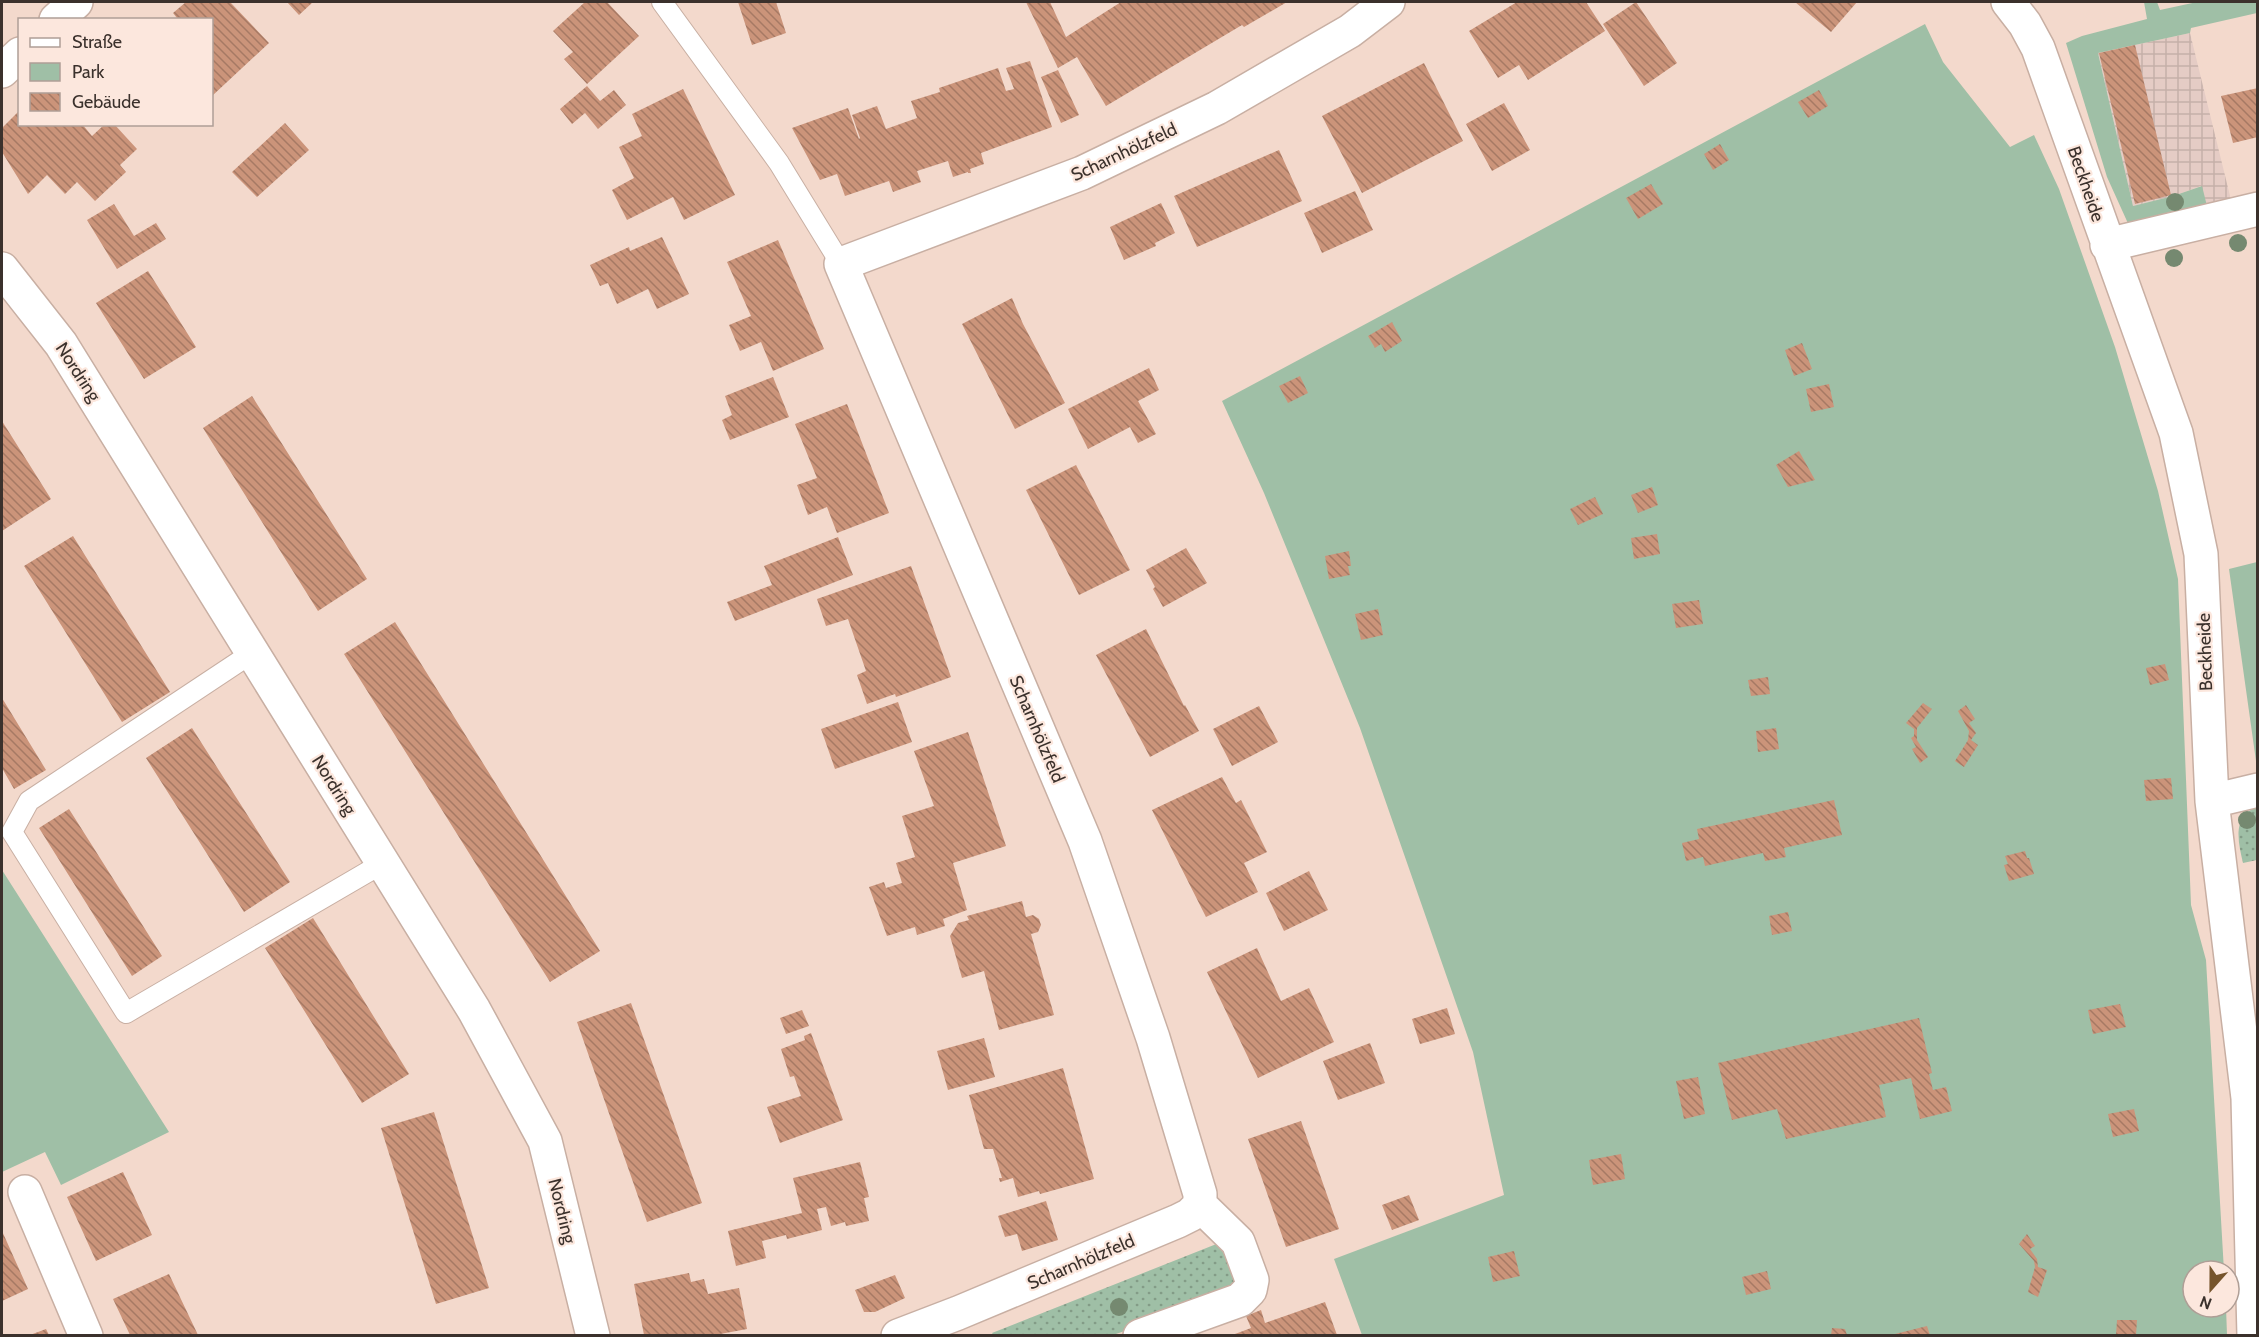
<svg xmlns="http://www.w3.org/2000/svg" width="2259" height="1337" font-family="Cabin,sans-serif">
  <defs>
    <pattern id="industrial-grid" width="8" height="8" patternUnits="userSpaceOnUse" patternTransform="scale(1.5)"><rect width="8" height="8" fill="#e5ccc5"/><path d="M0 4h8M4 0v8" fill="none" stroke="#c5b0a9"/></pattern>
    <pattern id="grass-dots" width="8" height="8" patternUnits="userSpaceOnUse" patternTransform="scale(1.5)"><rect width="8" height="8" fill="#9fbfa6"/><path d="M2 2h.1M6 6h.1" fill="none" stroke="#839c87" stroke-width="1.8" stroke-linecap="round"/></pattern>
    <pattern id="building-back-hatch" width="6" height="6" patternUnits="userSpaceOnUse" patternTransform="scale(1.5)"><rect width="6" height="6" fill="#cb947a"/><path d="M-1 5l2 2M0 0l6 6M5-1l2 2" fill="none" stroke="#a67964"/></pattern>
  </defs>
  <rect width="100%" height="100%" fill="#f3d9cc"/>
  <!-- industrial -->
  <path fill="url(#industrial-grid)" d="M2190,33L2232,204L2208,210L2201,186L2173,196L2133,206L2098,53Z"/>
  <!-- grass -->
  <path fill="url(#grass-dots)" d="M2257,807V860L2243,863C2238,842 2232,816 2257,807Z
    M1224,1241L1238,1280L1213,1301L1113,1335L994,1336L992,1333Z"/>
  <!-- green -->
  <path fill="#9fbfa6" d="M2144,2H2157L2160,10L2197,2H2257V13L2191,28L2190,33L2098,53L2133,206L2173,196L2202,186L2208,210L2131,230L2107,177L2066,43L2082,36L2147,19Z
    M1925,24L1943,62L2010,147L2034,135L2059,189L2115,347L2158,491L2178,579L2191,905L2206,960L2224,1271H2193V1307H2226L2227,1335H1362L1334,1259L1504,1195L1473,1052L1360,728L1264,493L1222,401Z
    M2257,562H2258L2257,768L2229,569Z
    M2,870L169,1132L61,1185L45,1152L2,1172Z"/>
  <!-- building -->
  <path fill="url(#building-back-hatch)" d="M186,2H230L269,43L212,96V20H175L177,18L173,13Z
    M287,2H313L299,15Z
    M585,2H607L639,36L587,84L564,59L573,52L553,31Z
    M738,2H776L786,33L752,45Z
    M1026,2H1050L1066,37L1121,2H1287L1244,27L1242,25L1106,106L1077,57L1058,68Z
    M1517,2H1586L1605,31L1528,80L1519,65L1498,78L1469,31Z
    M1636,2L1677,63L1644,86L1603,24Z
    M1795,2H1857L1831,32Z
    M2135,45L2171,195L2135,204L2099,53Z
    M1030,61L1052,127L981,153L984,164L970,169L971,173H968V172L953,177L948,161L917,171L921,182L893,192L889,181L845,196L837,174L820,180L792,128L848,108L859,139L860,138L852,115L877,106L886,129L917,118L911,101L940,92L939,88L998,68L1006,91L1014,89L1006,68Z
    M1424,63L1463,141L1362,193L1322,116Z
    M1058,70L1079,115L1061,123L1041,77Z
    M587,86L600,101L614,90L626,105L598,129L585,113L572,124L560,109Z
    M2258,88V137L2233,143L2221,96Z
    M683,89L735,195L684,220L673,197L627,220L612,190L634,178L619,147L642,136L632,114Z
    M1819,90L1828,106L1808,118L1798,102Z
    M1504,103L1530,150L1492,171L1466,124Z
    M20,110V124H82L92,136L105,124H114L137,149L120,165L126,172L95,201L77,182L65,194L47,175L28,194L2,152V128Z
    M285,123L309,150L257,197L232,172Z
    M1720,144L1729,160L1713,170L1704,154Z
    M1279,150L1302,201L1197,247L1174,196Z
    M1651,184L1663,204L1638,219L1626,198Z
    M1355,191L1373,230L1322,253L1304,213Z
    M1161,203L1175,233L1155,243L1156,246L1124,260L1110,227Z
    M114,204L134,236L156,223L166,239L117,269L87,220Z
    M662,237L689,294L657,309L648,289L617,304L608,283L600,286L590,265L629,247L630,251Z
    M778,240L824,349L773,371L761,342L740,351L729,325L751,316L727,262Z
    M148,271L196,347L144,379L96,303Z
    M1012,298L1023,324L1065,403L1015,429L962,324Z
    M1392,322L1402,341L1385,352L1381,344L1375,348L1368,336Z
    M1802,343L1812,369L1794,376L1785,350Z
    M1149,368L1159,390L1138,401L1156,434L1138,443L1130,427L1088,449L1068,409Z
    M1300,376L1308,393L1288,403L1279,386Z
    M773,377L789,417L730,440L722,420L732,415L725,396Z
    M1829,384L1834,407L1811,412L1806,389Z
    M252,396L367,579L318,611L203,428Z
    M847,404L889,513L837,533L827,507L808,515L797,485L817,478L795,424Z
    M2,421L51,499L2,531Z
    M1799,451L1815,480L1788,487L1776,465Z
    M1076,465L1130,570L1079,595L1026,490Z
    M1652,487L1658,505L1638,513L1631,495Z
    M1595,497L1603,514L1578,525L1570,509Z
    M1657,534L1660,554L1634,559L1631,538Z
    M73,536L170,692L122,722L24,566Z
    M838,537L853,575L735,621L727,602L772,585L764,566Z
    M1186,548L1207,583L1163,607L1153,589L1155,587L1146,570Z
    M1349,551L1351,566H1348L1350,575L1329,579L1325,556Z
    M911,566L951,677L896,697L895,694L867,704L857,675L866,671L848,619L826,626L817,599Z
    M1699,600L1703,624L1676,628L1672,604Z
    M1378,609L1383,635L1361,640L1355,614Z
    M395,622L600,951L550,982L344,654Z
    M1146,629L1184,706L1185,705L1199,731L1150,757L1096,655Z
    M2165,664L2169,680L2150,685L2146,668Z
    M1768,677L1770,694L1751,696L1748,680Z
    M2,698L46,770L14,789L2,768Z
    M898,702L912,742L835,769L821,729Z
    M1923,703L1932,709L1917,728V740L1928,757L1920,763L1912,749L1916,747L1911,738L1914,736V729L1906,723Z
    M1966,705L1975,719L1969,723L1976,733L1971,740L1978,745L1964,767L1955,761L1968,740L1969,731L1958,711Z
    M1259,706L1278,742L1232,766L1213,729Z
    M192,728L290,882L244,912L146,758Z
    M1776,728L1779,749L1758,752L1756,731Z
    M968,732L1006,846L953,863L967,910L943,919L945,926L917,935L915,927L887,936L869,887L884,882L886,888L902,883L896,863L915,857L902,816L934,806L914,751Z
    M1222,777L1236,803L1241,800L1267,852L1244,863L1258,892L1206,917L1152,810Z
    M2171,778L2173,799L2146,801L2144,780Z
    M1834,800L1842,835L1784,848L1786,857L1765,861L1763,853L1705,866L1703,857L1686,861L1682,843L1699,839L1697,829Z
    M69,809L162,956L132,976L39,828Z
    M2025,851L2027,858H2029L2034,874L2009,881L2004,865L2008,864L2005,856Z
    M1309,871L1328,910L1284,931L1266,893Z
    M1022,901L1026,917L1033,915L1039,919L1041,925L1038,932L1031,934L1054,1015L999,1030L984,971L962,978L950,936L958,923L969,920L967,916Z
    M1788,912L1792,931L1772,935L1769,916Z
    M313,918L409,1074L362,1103L265,948Z
    M1257,948L1281,1001L1309,988L1334,1042L1258,1078L1207,972Z
    M631,1003L702,1203L647,1222L577,1022Z
    M2120,1004L2126,1027L2093,1034L2088,1010Z
    M1447,1008L1455,1034L1420,1044L1412,1019Z
    M802,1010L809,1026L786,1034L780,1018Z
    M1919,1018L1932,1073L1929,1074L1933,1090L1946,1087L1952,1111L1920,1119L1911,1078L1879,1085L1886,1117L1786,1139L1777,1109L1732,1120L1718,1063Z
    M811,1033L843,1120L780,1143L767,1107L801,1096L794,1076L790,1077L781,1049L805,1040L804,1036Z
    M984,1038L995,1077L948,1090L937,1051Z
    M1370,1043L1385,1083L1338,1100L1323,1061Z
    M1063,1068L1094,1179L1040,1194L1039,1191L1018,1197L1013,1178L1000,1182L999,1178H1002L993,1149H984L969,1095Z
    M1698,1077L1705,1114L1684,1119L1676,1081Z
    M2134,1109L2139,1131L2113,1137L2108,1114Z
    M434,1112L489,1288L436,1304L381,1128Z
    M1301,1121L1339,1229L1286,1247L1248,1139Z
    M1621,1154L1625,1179L1593,1185L1589,1160Z
    M860,1162L869,1197L864,1198L869,1221L846,1226L845,1222L831,1226L826,1207L817,1209L822,1230L787,1239L786,1235L762,1241L766,1258L736,1266L728,1231L802,1213L793,1178Z
    M123,1172L152,1235L96,1261L67,1197Z
    M1409,1195L1419,1220L1392,1230L1382,1205Z
    M1046,1201L1058,1240L1022,1251L1017,1234L1005,1237L998,1216Z
    M2,1231L28,1289L2,1301Z
    M2027,1234L2035,1246L2030,1249L2037,1259L2038,1267L2047,1270L2038,1297L2028,1292L2035,1267L2034,1261L2019,1244Z
    M1514,1251L1520,1276L1493,1282L1488,1257Z
    M1767,1271L1771,1289L1746,1295L1742,1277Z
    M689,1273L691,1282L704,1279L708,1294L739,1288L747,1329L715,1335H644L634,1284Z
    M169,1274L198,1335H130L113,1299Z
    M895,1275L905,1298L875,1312H864L855,1290Z
    M1325,1302L1337,1335H1236L1235,1334L1251,1328L1246,1316L1261,1310L1265,1323Z
    M2117,1320H2137L2136,1335H2116Z
    M1927,1326L1930,1335H1891Z
    M1832,1328L1845,1329L1847,1335H1831Z
    M46,1329L49,1335H30Z"/>
  <g fill="none" stroke-linecap="round" stroke-linejoin="round">
    <!-- lane casing -->
    <g stroke="#c8afa3" stroke-width="22">
      <path id="lane" d="M662,2L779,163L841,264
        M252,653L29,801L12,832L126,1013L383,863"/>
    </g>
    <!-- street casing -->
    <g stroke="#c8afa3" stroke-width="36">
      <path id="street" d="M2008,2L2025,24L2038,48L2176,433L2201,554L2212,801L2248,1098L2254,1336
        M2107,245L2258,209
        M2212,801L2258,790
        M25,1192L86,1336
        M898,1336L958,1313L1178,1221L1190,1215L1200,1205V1194L1153,1038L1085,841L841,264L1082,173L1217,108L1350,31L1388,2
        M1140,1336L1240,1300L1250,1290L1252,1280L1238,1242L1200,1205"/>
    </g>
    <!-- secondary casing -->
    <g stroke="#c8afa3" stroke-width="36">
      <path id="secondary" d="M56,20L76,2
        M2,71L20,54
        M2,269L61,344L474,1010L545,1141L593,1336"/>
    </g>
    <!-- lane -->
    <use href="#lane" stroke="#fff" stroke-width="20"/>
    <!-- street -->
    <use href="#street" stroke="#fff" stroke-width="33"/>
    <!-- secondary -->
    <use href="#secondary" stroke="#fff" stroke-width="33"/>
  </g>
  <!-- trees -->
  <g fill="#758970">
    <circle cx="2175" cy="202" r="9"/>
    <circle cx="2238" cy="243" r="9"/>
    <circle cx="2174" cy="258" r="9"/>
    <circle cx="2247" cy="820" r="9"/>
    <circle cx="1119" cy="1307" r="9"/>
  </g>
  <g text-anchor="middle" stroke-width="4.5" stroke-linejoin="round" paint-order="stroke">
    <!-- street labels -->
    <g font-size="18" fill="#3b312c" stroke="#fce7dd">
      <text transform="translate(1124 152) rotate(-25)" y="6">Scharnhölzfeld</text>
      <text transform="translate(2086 184) rotate(71)" y="6">Beckheide</text>
      <text transform="translate(78 372) rotate(57)" y="6">Nordring</text>
      <text transform="translate(2205 652) rotate(-92)" y="6">Beckheide</text>
      <text transform="translate(1037 729) rotate(67)" y="6">Scharnhölzfeld</text>
      <text transform="translate(334 785) rotate(58)" y="6">Nordring</text>
      <text transform="translate(562 1211) rotate(76)" y="6">Nordring</text>
      <text transform="translate(1081 1262) rotate(-23)" y="6">Scharnhölzfeld</text>
    </g>
  </g>
  <!-- border -->
  <rect width="2259" height="1337" fill="none" stroke="#3b312c" stroke-width="6"/>
  <!-- legend -->
  <rect x="18" y="18" width="195" height="108" fill="#fce7dd" stroke="#af9e96" stroke-width="1.5"/>
  <rect x="30" y="38" width="30" height="9" fill="#ffffff" stroke="#af9e96" stroke-width="1.5"/>
  <text x="72" y="48" font-size="18" fill="#3b312c">Straße</text>
  <rect x="30" y="63" width="30" height="18" fill="#9fbfa6" stroke="#af9e96" stroke-width="1.5"/>
  <text x="72" y="78" font-size="18" fill="#3b312c">Park</text>
  <rect x="30" y="93" width="30" height="18" fill="url(#building-back-hatch)" stroke="#af9e96" stroke-width="1.5"/>
  <text x="72" y="108" font-size="18" fill="#3b312c">Gebäude</text>
  <!-- north arrow -->
  <g transform="translate(2211 1289) rotate(201)"><circle r="28" fill="#fce7dd" stroke="#af9e96" stroke-width="1.5"/>
  <path d="M0-4.5L10 22L0 15L-10 22Z" fill="#76542c"/>
  <text y="-9" font-size="16" font-weight="bold" text-anchor="middle" fill="#3b312c">N</text>
  </g>
</svg>
